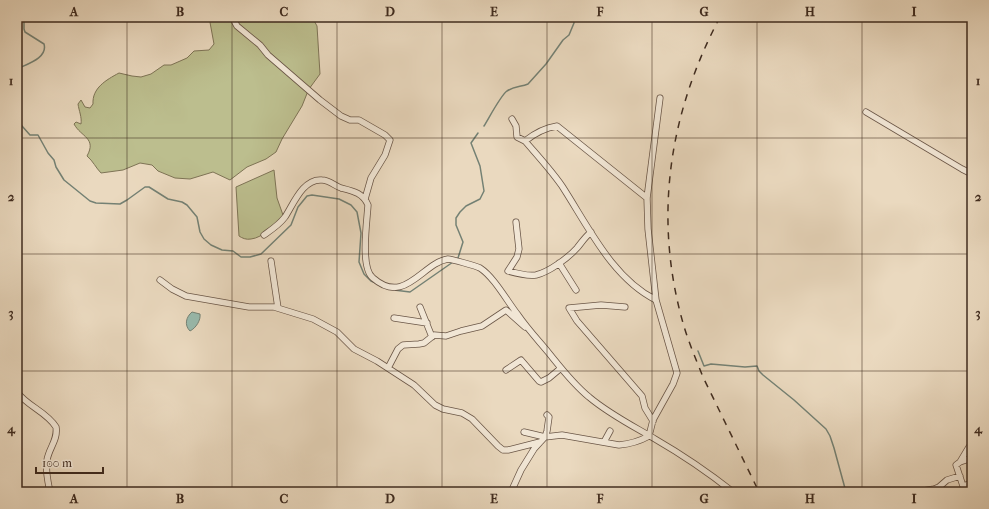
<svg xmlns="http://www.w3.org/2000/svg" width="989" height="509" font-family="'IM FELL French Canon',serif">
  <rect width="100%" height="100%" fill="#ead9bf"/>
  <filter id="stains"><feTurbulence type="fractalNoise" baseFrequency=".005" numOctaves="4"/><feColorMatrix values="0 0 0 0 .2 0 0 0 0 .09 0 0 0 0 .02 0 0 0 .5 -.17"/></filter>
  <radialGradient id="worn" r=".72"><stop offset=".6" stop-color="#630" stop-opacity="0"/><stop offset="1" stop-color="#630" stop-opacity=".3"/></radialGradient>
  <!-- green -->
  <path fill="#bcbe8e" stroke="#7e7456" d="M209,17H231L308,91L302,106L282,139L276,152L266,159L247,167L230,180L213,172L190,179L175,178L158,171L152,165L140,163L123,170L101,173C96,168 93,161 87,156C97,138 81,137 74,124L76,122L81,124C82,117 79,111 78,104L81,100L85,107L90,108L93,104C92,88 106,80 119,73L132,76L141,77L151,74L164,65H171L187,58L194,51L209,50L214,44Z
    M234,17H312L317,26L320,74L309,89L238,24Z
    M274,170L277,198L283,215C278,224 262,238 251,239C246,240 242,238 239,236L236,187Z"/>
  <!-- water -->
  <path fill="#98baad" stroke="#748174" d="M192,312L200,314C201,320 196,328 190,331C184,325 186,317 192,312Z"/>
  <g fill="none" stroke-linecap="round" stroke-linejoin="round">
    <!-- stream -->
    <path stroke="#748174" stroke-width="1.5" d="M357,20L359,17
      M17,69C27,64 48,58 44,44L25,32L24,29V17
      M17,117L22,126L30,135H38L48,153L54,160L56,167L64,180L90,201L96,203L120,204L127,200L145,187H149L168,199L182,202L187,205L197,217L200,232L204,239L211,245L222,250L233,251L241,257H250L261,254L291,225L298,207L307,196L312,195L339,199L351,205L357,212L361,233L359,262L364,274L371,281L378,284
      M484,126C489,118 501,95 507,91C515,86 521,87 528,84L546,64L563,40L569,35L574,23V17
      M458,258L463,242L456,225V218L460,212L466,206L480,199L484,191L480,166L471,143L478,133
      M394,290L410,292L453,262
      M698,351L704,366L711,364L745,367L757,366L759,371L763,375L794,400L826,429L830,436L834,448L846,492"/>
    <!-- minor casing -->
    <g stroke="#6a5647" stroke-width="7">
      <path id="minor" d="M232,17L237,26L260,45L268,55L320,100L341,116L350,120H359L385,135L390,140L385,155L371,178L365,199
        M866,112L962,169L972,174
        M512,119L516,126L517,137L525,141C537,155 551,170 562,186C588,226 612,278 656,300
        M525,141C535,133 544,128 557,126L647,198
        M516,222L519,249L517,257L508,271C515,273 529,276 536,275C549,272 568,258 577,248C582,242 585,237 591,232
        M264,235C271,230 279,225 285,217C293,205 303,178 322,180C329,180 335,186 341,188C353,191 363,193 368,205C367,222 360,268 373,278C405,306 422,263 448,259C451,259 476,266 480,268C494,277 507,301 518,315C527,328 538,340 548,352C561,368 573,384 589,397C609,414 633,426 655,439C681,454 709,473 733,492
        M271,261L278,308
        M559,263L576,290
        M160,280L172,289L186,296L249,307H274L313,319L337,332L354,349L377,361L414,385L435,405L443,409L462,413L472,419L498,446L503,450H508L540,442
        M420,307L432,337
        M625,307L601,305L569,308L577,321L642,396L645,408L653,421
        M394,318L427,323
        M388,368L398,349L403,345L419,344L424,343L434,335L446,336L461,331L482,326L506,310L525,327
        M506,370L521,360L539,381L541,382L549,378L561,368
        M17,392C27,406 47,412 56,427C58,440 49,448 47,460C45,470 48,482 50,492
        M524,432L545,437L562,435L619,445C630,444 640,441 649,436L653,420L673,384L677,373L656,300L648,229L647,198L660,98
        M604,442L610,431
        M960,462L972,458
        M963,486L972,483
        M511,492L521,470L534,449L545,437L547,431L549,417L547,415
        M916,492L934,489L939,487L947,480L960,476
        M965,492L956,465L960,462L969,447L972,446"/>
    </g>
    <!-- minor -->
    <use href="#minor" stroke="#f1e6d5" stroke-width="5.5"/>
    <!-- rail -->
    <path stroke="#3f2b1f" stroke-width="1.5" stroke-dasharray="7 7" stroke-linecap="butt" d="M720,17C669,113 653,217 683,323C688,341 696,359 703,377L759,492"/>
  </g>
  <!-- grid -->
  <path fill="none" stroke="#3f2b1f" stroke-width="1" stroke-opacity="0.55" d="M127,17V492M232,17V492M337,17V492M442,17V492M547,17V492M652,17V492M757,17V492M862,17V492M17,138H972M17,254H972M17,371H972"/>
  <!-- margin -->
  <rect width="989" height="509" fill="none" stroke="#ead9bf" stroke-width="44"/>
  <!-- scale -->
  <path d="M36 467v6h67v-6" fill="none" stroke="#3f2b1f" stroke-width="2"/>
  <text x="42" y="467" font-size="12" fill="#3f2b1f" stroke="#f1e6d5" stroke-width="3" paint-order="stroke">100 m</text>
  <rect x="22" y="22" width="945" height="465" fill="none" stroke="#3f2b1f" stroke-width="1.5"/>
  <g font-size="13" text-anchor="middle" font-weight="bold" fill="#3f2b1f">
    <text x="74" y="16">A</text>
    <text x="180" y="16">B</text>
    <text x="284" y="16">C</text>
    <text x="390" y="16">D</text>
    <text x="494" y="16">E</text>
    <text x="600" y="16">F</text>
    <text x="704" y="16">G</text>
    <text x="810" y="16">H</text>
    <text x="914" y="16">I</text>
    <text x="11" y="85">1</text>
    <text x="978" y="85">1</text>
    <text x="11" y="201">2</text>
    <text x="978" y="201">2</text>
    <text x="11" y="317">3</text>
    <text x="978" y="317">3</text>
    <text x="11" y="433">4</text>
    <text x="978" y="433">4</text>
    <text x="74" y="503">A</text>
    <text x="180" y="503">B</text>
    <text x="284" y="503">C</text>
    <text x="390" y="503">D</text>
    <text x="494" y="503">E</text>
    <text x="600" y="503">F</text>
    <text x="704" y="503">G</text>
    <text x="810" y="503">H</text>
    <text x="914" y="503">I</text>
  </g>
  <rect width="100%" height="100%" filter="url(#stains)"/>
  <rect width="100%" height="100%" fill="url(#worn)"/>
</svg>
